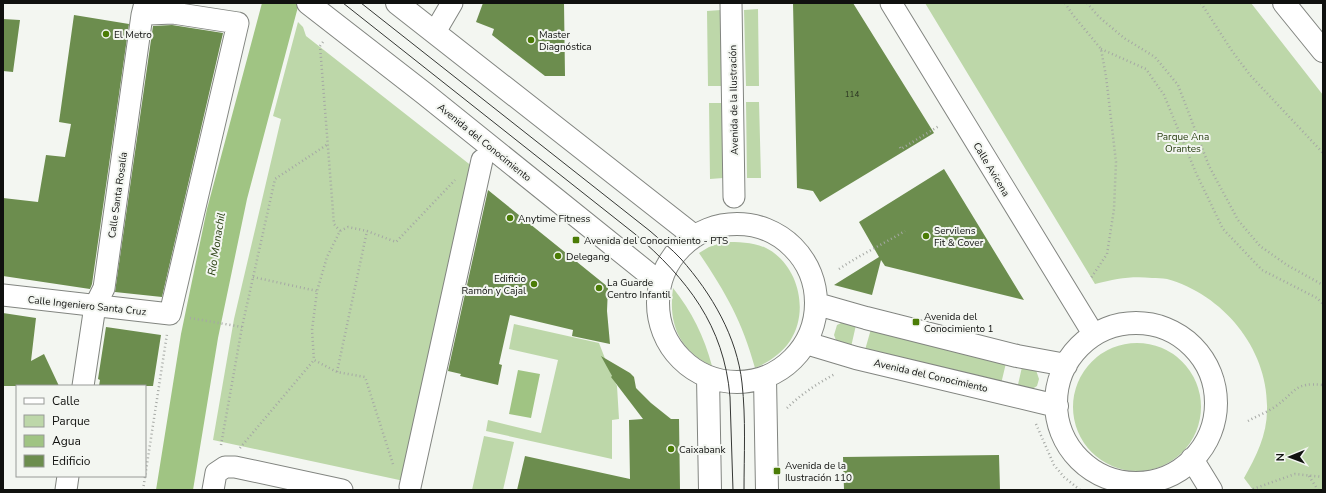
<svg xmlns="http://www.w3.org/2000/svg" width="1326" height="493" font-family="'Nunito Sans',sans-serif">
  <rect width="100%" height="100%" fill="#f3f6f1"/>
  <!-- green -->
  <path fill="#bdd7a9" d="M925,3H1251L1323,95V490H1253L1244,478C1256,457 1267,435 1267,410C1269,350 1224,295 1167,279C1162,278 1157,278 1152,278C1130,276 1116,279 1095,284Z
    M758,9L759,86H746L744,10Z
    M721,10L722,86H708L707,11Z
    M298,22L303,27L306,36L473,167L404,481L213,440L234,319L281,119L273,116Z
    M746,102H759L761,178H747Z
    M709,103H722L723,178L710,179Z
    M724,242C739,242 753,242 766,248C798,264 810,311 790,341C781,354 769,362 755,368C742,321 726,293 699,253L709,247Z
    M673,288C692,312 704,336 712,366C679,350 668,324 673,288Z
    M843,322L856,325L851,347L837,343L834,335L837,325Z
    M514,324L599,343L611,374L617,386L619,419L612,420V459L486,431L488,420L541,433L558,360L509,349Z
    M871,329L1006,363L1001,384L865,350Z
    M1073 407a64 64 0 1 1 128 0a64 64 0 1 1-128 0Z
    M1022,367L1036,370L1039,379L1037,386L1029,391L1017,389Z
    M484,436L514,442L503,490H472Z"/>
  <!-- water -->
  <path fill="#a0c483" d="M262,3H299L247,199L218,338L193,490H156L181,334L207,209Z
    M518,370L540,374L531,418L509,414Z"/>
  <!-- building -->
  <path fill="#6c8d4e" d="M483,3H564L565,76H545L492,35L494,29L476,22Z
    M793,3H853L934,133L820,202L813,191L797,188Z
    M74,15L129,24L92,284L90,289L3,276V198L38,202L46,155L65,157L71,124L59,122Z
    M3,19L20,20L13,72L3,71Z
    M172,25L223,33L162,297L115,292L153,26Z
    M944,169L1024,300L885,266L881,260L872,295L834,285L879,257L859,222Z
    M488,190L608,287L607,311L610,344L572,336L573,330L510,315L499,364L502,365L498,385L460,376L461,374L448,371Z
    M3,313L36,318L31,361L44,354L59,386H3Z
    M106,327L161,335L153,386H99L100,380L98,379Z
    M601,356L630,373L634,377L636,388L651,403L671,419H679L680,490H517L525,456L630,479L629,420L643,419L611,377L612,376Z
    M999,455L1000,490H844L843,457Z"/>
  <g fill="none" stroke-linecap="round" stroke-linejoin="round">
    <!-- minor casing -->
    <g stroke="#828580" stroke-width="23">
      <path id="minor" d="M731,3L734,197
        M891,3L1094,335
        M435,32L452,3
        M3,295L170,314L238,23L173,13L149,14
        M83,386L95,306L104,288L142,15L145,3
        M410,487L482,160
        M66,490L68,476
        M213,490L216,473L225,467H235L342,490"/>
    </g>
    <!-- major casing -->
    <g stroke="#828580" stroke-width="24">
      <path id="major" d="M308,3L425,94L660,283
        M397,3L694,236
        M658 303a79 79 0 1 1 158 0a79 79 0 1 1-158 0Z
        M817,304L866,318L1017,356L1066,365
        M1056 403a80 80 0 1 1 160 0a80 80 0 1 1-160 0Z
        M806,343L856,358L1057,406
        M708,377L710,490
        M765,378L767,490
        M1192,459L1211,490"/>
    </g>
    <!-- highway casing -->
    <g stroke="#828580" stroke-width="24">
      <path id="highway" d="M1284,3L1323,51"/>
    </g>
    <!-- path -->
    <path stroke="#a5a8a4" stroke-width="2.5" stroke-dasharray="1 3" stroke-linecap="butt" d="M1065,3L1073,15L1101,49L1106,76L1116,162L1114,209L1107,254L1091,278
      M1087,3L1099,17L1124,38L1155,57L1178,85L1209,166L1238,220L1260,246L1287,265L1323,285
      M1201,3L1232,51L1250,75L1323,153
      M323,42L320,46L334,224L340,231
      M1101,49L1146,69L1164,95L1196,173L1223,229L1262,270L1317,298L1323,304
      M900,147L901,149L939,126
      M839,269C860,255 883,244 905,231
      M253,277L317,291
      M190,318L242,327
      M337,372L367,231
      M787,408C800,395 818,383 835,374
      M1248,421C1257,416 1268,412 1276,406C1297,391 1294,382 1323,385
      M1036,424L1054,465L1064,477L1080,490
      M221,445L242,327L275,179L328,144
      M240,448L314,360
      M393,464L365,377L337,372L314,360L312,330L317,291L327,257L340,231L348,227L367,231L396,242L455,180
      M1309,476L1318,490
      M1253,489L1295,474L1323,477
      M143,490L167,334"/>
    <!-- minor -->
    <use href="#minor" stroke="#fff" stroke-width="21"/>
    <!-- major -->
    <use href="#major" stroke="#fff" stroke-width="22"/>
    <!-- highway -->
    <use href="#highway" stroke="#fff" stroke-width="22"/>
    <!-- tram -->
    <path stroke="#363835" stroke-width="1" d="M343,3L635,234C687,279 724,325 730,397L733,490
      M361,3L650,231C660,240 672,249 681,259C712,294 737,337 742,383C746,419 744,455 744,490"/>
  </g>
  <!-- markers -->
  <g fill="#4b7c06" stroke="#f3f6f1" stroke-width="1.5">
    <circle cx="106" cy="34" r="4"/>
    <circle cx="531" cy="40" r="4"/>
    <circle cx="510" cy="218" r="4"/>
    <circle cx="926" cy="236" r="4"/>
    <rect x="572" y="236" width="8" height="8" rx="2"/>
    <circle cx="558" cy="256" r="4"/>
    <circle cx="534" cy="284" r="4"/>
    <circle cx="599" cy="288" r="4"/>
    <rect x="912" y="318" width="8" height="8" rx="2"/>
    <circle cx="671" cy="449" r="4"/>
    <rect x="773" y="467" width="8" height="8" rx="2"/>
  </g>
  <g text-anchor="middle" stroke-width="4" stroke-linejoin="round" paint-order="stroke">
    <!-- number labels -->
    <g font-size="8" fill="#27301f">
      <text x="852" y="97">114</text>
    </g>
    <!-- poi labels -->
    <g font-size="10" fill="#10110f" stroke="#f3f6f1" text-anchor="start">
      <text x="114" y="38">El Metro</text>
      <text x="539" y="38">Master<tspan x="539" dy="12">Diagnóstica</tspan></text>
      <text x="518" y="222">Anytime Fitness</text>
      <text x="934" y="234">Servilens<tspan x="934" dy="12">Fit &amp; Cover</tspan></text>
      <text x="584" y="244">Avenida del Conocimiento - PTS</text>
      <text x="566" y="260">Delegang</text>
      <text x="526" y="282" text-anchor="end">Edificio<tspan x="526" dy="12">Ramón y Cajal</tspan></text>
      <text x="607" y="286">La Guarde<tspan x="607" dy="12">Centro Infantil</tspan></text>
      <text x="924" y="320">Avenida del<tspan x="924" dy="12">Conocimiento 1</tspan></text>
      <text x="679" y="453">Caixabank</text>
      <text x="785" y="469">Avenida de la<tspan x="785" dy="12">Ilustración 110</tspan></text>
    </g>
    <!-- street labels -->
    <g font-size="10" fill="#10110f" stroke="#f3f6f1">
      <text transform="translate(733 100) rotate(-91)" y="4">Avenida de la Ilustración</text>
      <text transform="translate(485 142) rotate(39)" y="4">Avenida del Conocimiento</text>
      <text transform="translate(992 169) rotate(59)" y="4">Calle Avicena</text>
      <text transform="translate(117 195) rotate(-82)" y="4">Calle Santa Rosalía</text>
      <text transform="translate(87 305) rotate(6)" y="4">Calle Ingeniero Santa Cruz</text>
      <text transform="translate(931 375) rotate(13)" y="4">Avenida del Conocimiento</text>
    </g>
    <!-- park labels -->
    <g font-size="10" fill="#273d0f" stroke="#f3f6f1">
      <text x="1183" y="140">Parque Ana<tspan x="1183" dy="12">Orantes</tspan></text>
    </g>
    <!-- water labels -->
    <g font-size="11" font-style="italic" fill="#253c0d" stroke="#f3f6f1">
      <text transform="translate(216 244) rotate(-81)" y="4">Río Monachil</text>
    </g>
  </g>
  <!-- border -->
  <rect width="1326" height="493" fill="none" stroke="#10110f" stroke-width="8"/>
  <!-- legend -->
  <rect x="16" y="385" width="130" height="92" fill="#f3f6f1" stroke="#989a97"/>
  <rect x="24" y="398" width="20" height="6" fill="#ffffff" stroke="#989a97"/>
  <text x="52" y="405" font-size="12" fill="#10110f">Calle</text>
  <rect x="24" y="415" width="20" height="12" fill="#bdd7a9" stroke="#989a97"/>
  <text x="52" y="425" font-size="12" fill="#10110f">Parque</text>
  <rect x="24" y="435" width="20" height="12" fill="#a0c483" stroke="#989a97"/>
  <text x="52" y="445" font-size="12" fill="#10110f">Agua</text>
  <rect x="24" y="455" width="20" height="12" fill="#6c8d4e" stroke="#989a97"/>
  <text x="52" y="465" font-size="12" fill="#10110f">Edificio</text>
  <!-- north arrow -->
  <g transform="translate(1290 457) rotate(269)" stroke="#f3f6f1" stroke-width="3" paint-order="stroke">
  <path d="M0-3L7 15L0 10L-7 15Z" fill="#10110f"/>
  <text y="-6" font-size="11" font-weight="bold" text-anchor="middle" fill="#10110f">N</text>
  </g>
</svg>
